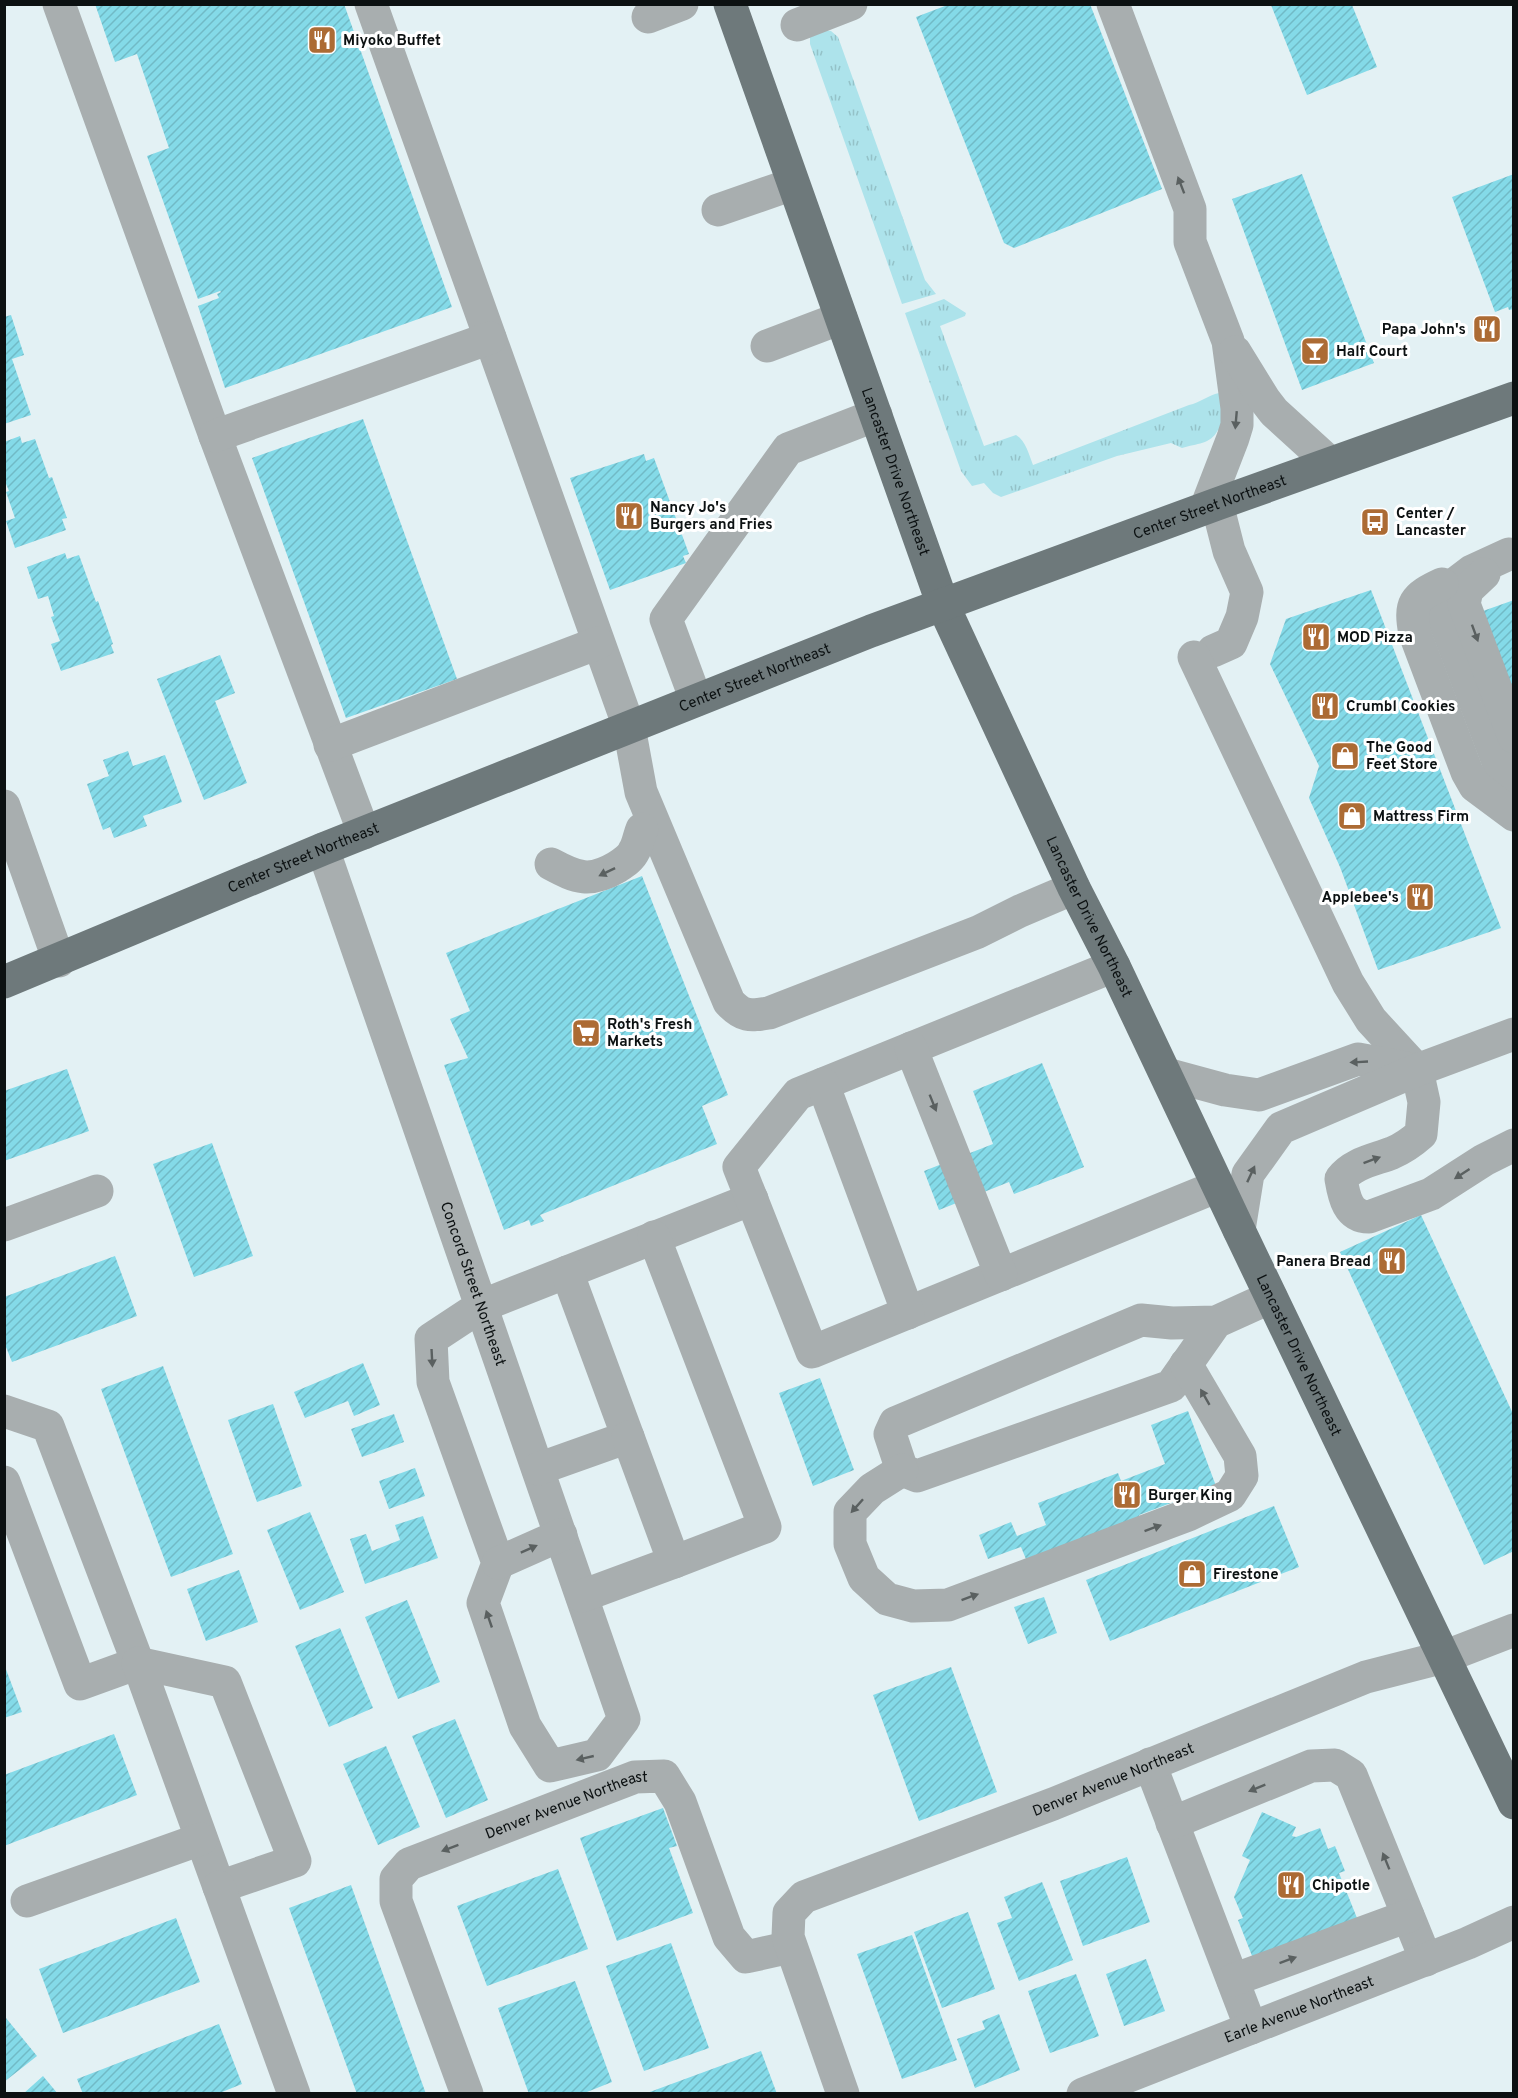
<svg xmlns="http://www.w3.org/2000/svg" width="1518" height="2098" font-family="Overpass,sans-serif">
  <defs>
    <pattern id="grass-tufts" width="24" height="20" patternUnits="userSpaceOnUse" patternTransform="scale(1.5)"><rect width="24" height="20" fill="#ade3eb"/><path d="M3 7l-1-3M5 7V3M7 7l1-3M15 17l-1-3M17 17v-4M19 17l1-3" fill="none" stroke="#94c2c8"/></pattern>
    <pattern id="building-hatch" width="6" height="6" patternUnits="userSpaceOnUse" patternTransform="scale(1.5)"><rect width="6" height="6" fill="#84dae8"/><path d="M-1 1l2-2M0 6l6-6M5 7l2-2" fill="none" stroke="#71bac6"/></pattern>
  </defs>
  <rect width="100%" height="100%" fill="#e3f1f4"/>
  <!-- grass -->
  <path fill="url(#grass-tufts)" d="M823,30L831,31L838,37L925,280L936,294L902,304L810,44V35Z
    M944,299L966,313L965,316L940,326L984,446L1016,435C1026,441 1029,455 1033,465L1189,405C1200,403 1208,395 1219,393L1225,432L1218,430C1210,445 1197,443 1182,448L1171,443L1117,456L1001,497L993,493L984,483L972,486L961,471L905,313Z"/>
  <!-- building -->
  <path fill="url(#building-hatch)" d="M95,4H344L452,307L225,388L198,306L219,298L217,294L221,292L220,291L198,299L147,156L169,148L137,54L115,62Z
    M945,4H1090L1162,189L1014,248L1004,243L916,17L945,6Z
    M1271,5H1352L1377,67L1307,95Z
    M1302,174L1374,363L1302,390L1232,199Z
    M1514,174V309L1509,310L1508,307L1495,312L1452,197Z
    M11,315L24,355L12,359L31,415L4,424V317Z
    M363,419L457,679L346,718L252,458Z
    M20,436L22,443L35,439L49,478L52,477L67,518L62,519L66,530L15,548L6,521L15,518L6,492L9,491L4,479V442Z
    M644,454L646,461L654,458L689,554L683,556L686,563L610,590L570,478Z
    M65,553L67,559L79,555L96,602L98,601L113,644L111,645L114,653L61,671L51,644L60,641L51,617L54,616L48,596L38,599L27,567Z
    M1371,590L1501,928L1378,970L1340,867L1309,798L1319,766L1270,664L1286,619Z
    M1514,600V720L1483,611Z
    M220,655L235,693L215,701L247,783L204,800L157,679Z
    M128,751L133,766L165,755L182,802L143,816L147,826L114,838L110,827L103,830L87,784L109,776L103,760Z
    M642,876L728,1095L702,1106L717,1144L540,1215L544,1221L531,1226L529,1220L504,1230L444,1065L468,1058L450,1019L470,1011L446,953Z
    M1042,1063L1084,1167L1014,1194L1009,1182L939,1210L924,1171L993,1144L973,1091Z
    M67,1069L89,1131L4,1161V1091Z
    M212,1143L253,1256L194,1277L153,1164Z
    M1421,1215L1514,1416V1551L1484,1565L1340,1252Z
    M115,1256L137,1316L12,1362L4,1342V1297Z
    M363,1363L380,1405L354,1416L348,1401L305,1418L294,1392Z
    M163,1366L233,1554L171,1577L101,1389Z
    M820,1378L854,1470L813,1486L779,1393Z
    M273,1404L302,1486L257,1502L228,1420Z
    M1188,1411L1216,1486L1139,1515L1141,1521L1028,1564L1021,1547L988,1559L979,1535L1011,1522L1017,1536L1046,1525L1038,1503L1118,1473L1121,1481L1165,1464L1151,1425Z
    M394,1414L404,1442L362,1457L351,1429Z
    M415,1468L425,1496L389,1509L379,1481Z
    M1274,1506L1299,1567L1110,1641L1086,1580Z
    M310,1512L344,1592L300,1610L267,1530Z
    M423,1516L438,1558L365,1584L350,1539L366,1534L372,1551L400,1540L395,1525Z
    M239,1570L258,1622L206,1641L187,1589Z
    M1044,1597L1057,1633L1028,1644L1014,1607Z
    M407,1600L440,1682L398,1699L365,1617Z
    M340,1628L373,1708L329,1727L295,1646Z
    M4,1664L22,1712L4,1718Z
    M951,1667L997,1792L919,1821L873,1695Z
    M455,1719L488,1800L446,1818L412,1736Z
    M114,1734L137,1795L4,1846V1775Z
    M386,1746L420,1827L378,1845L343,1764Z
    M663,1808L677,1846L669,1848L693,1913L617,1941L580,1838Z
    M1262,1812L1296,1827L1292,1836L1296,1837L1320,1828L1328,1849L1335,1846L1345,1871L1339,1873L1359,1923L1254,1961L1238,1920L1243,1918L1234,1897L1250,1860L1242,1856Z
    M1127,1857L1150,1922L1083,1946L1060,1881Z
    M558,1869L588,1949L487,1986L457,1906Z
    M1042,1882L1073,1960L1019,1981L997,1923L1012,1918L1004,1897Z
    M351,1885L426,2094H357L289,1908Z
    M968,1912L995,1989L942,2008L914,1932Z
    M176,1918L200,1982L63,2033L39,1969Z
    M912,1935L957,2060L902,2079L857,1954Z
    M671,1943L709,2048L644,2071L606,1966Z
    M1146,1959L1165,2011L1124,2026L1106,1974Z
    M1076,1974L1099,2036L1050,2053L1028,1991Z
    M575,1981L612,2082L582,2094H529L498,2008Z
    M999,2014L1020,2070L975,2088L957,2039L985,2029L982,2021Z
    M6,2018L37,2056L4,2082V2020Z
    M219,2024L242,2084L217,2094H83L77,2079Z
    M761,2051L777,2094H647V2093Z
    M43,2076L58,2094H23Z"/>
  <g fill="none" stroke-linecap="round" stroke-linejoin="round">
    <!-- minor -->
    <g stroke="#a8aeaf" stroke-width="33">
      <path d="M59,4L215,436L364,833"/>
      <path d="M371,4L629,727L641,792L729,1002C743,1017 749,1016 769,1013L978,932L1020,911L1074,888"/>
      <path d="M1113,4L1190,209V242L1228,341L1237,408V425L1233,438L1206,508"/>
      <path d="M648,17L682,4"/>
      <path d="M797,25L851,4"/>
      <path d="M718,210L793,184"/>
      <path d="M767,346L841,318"/>
      <path d="M1235,352L1264,399L1274,412L1330,463"/>
      <path d="M215,436L490,338"/>
      <path d="M1509,554L1472,571L1447,590L1442,614L1514,804"/>
      <path d="M1484,574L1467,590L1464,604L1514,737"/>
      <path d="M1442,584C1414,597 1409,603 1415,634L1467,772L1475,786L1514,815"/>
      <path d="M1213,651L1231,643L1242,617L1247,592L1229,551L1217,504"/>
      <path d="M1194,657L1348,983L1371,1020L1417,1070L1424,1102L1421,1134C1412,1142 1404,1148 1392,1153C1374,1160 1353,1163 1341,1179C1344,1197 1348,1217 1369,1217L1431,1194L1484,1160L1514,1145"/>
      <path d="M696,700L666,619L788,449L876,415"/>
      <path d="M330,745L598,643"/>
      <path d="M4,806L59,961"/>
      <path id="s1" d="M323,849C423,1139 524,1429 624,1719L597,1755L550,1766L525,1726L483,1603L498,1563L433,1382L431,1339L481,1306L752,1199"/>
      <path d="M551,864C577,878 590,883 617,867C623,863 631,858 634,851C638,845 639,836 642,829"/>
      <path d="M1114,966L798,1094L739,1167L812,1352L1218,1186"/>
      <path d="M911,1048L1001,1275"/>
      <path d="M1166,1074L1225,1090L1259,1095L1358,1059L1417,1070"/>
      <path d="M823,1084L908,1313"/>
      <path d="M4,1225L97,1191"/>
      <path d="M1239,1230L1248,1174L1281,1128L1417,1070L1514,1034"/>
      <path d="M654,1237L765,1527L674,1562"/>
      <path d="M1216,1322L1171,1386L917,1476L902,1470L890,1434L895,1423L1141,1320L1172,1323L1216,1322L1271,1297"/>
      <path d="M4,1411L48,1426L138,1663L80,1684L4,1482"/>
      <path d="M538,1469L628,1437L567,1272"/>
      <path d="M902,1470L872,1489L850,1512V1544L864,1578L887,1599L913,1606L948,1605L1188,1515L1230,1495L1242,1476L1240,1456L1186,1364"/>
      <path d="M498,1563L561,1535"/>
      <path d="M582,1596L674,1562L628,1437"/>
      <path d="M138,1663L225,1682L295,1861L219,1887Z"/>
      <path d="M1150,1764L1251,2028"/>
      <path d="M1172,1823L1311,1766L1335,1765L1351,1775L1426,1960"/>
      <path d="M219,1887L294,2094"/>
      <path d="M27,1901L201,1839"/>
      <path d="M1233,1980L1408,1916"/>
      <path id="s2" d="M467,2094L396,1901V1879L409,1864L635,1777L664,1776L680,1802L729,1937L746,1957L791,1947"/>
      <path id="s3" d="M843,2094L788,1937L789,1913L804,1897L1053,1804L1366,1677L1444,1657L1514,1630"/>
      <path id="s4" d="M1083,2094L1468,1943L1514,1922"/>
    </g>
    <!-- major -->
    <g stroke="#6e797b" stroke-width="33">
      <path id="s5" d="M730,4L943,605L1074,888L1114,966L1239,1230L1514,1803"/>
      <path id="s6" d="M4,982L323,849L871,631L1217,504L1514,398"/>
    </g>
  </g>
  <!-- one-way arrows -->
  <defs><path id="oneway-solid" d="M-6-.8H1V-3.2L6.5 0L1 3.2V.8H-6Z" transform="scale(1.5)"/></defs>
  <g fill="#5a6060">
    <use href="#oneway-solid" transform="translate(1181 185) rotate(-111)"/>
    <use href="#oneway-solid" transform="translate(1236 420) rotate(95)"/>
    <use href="#oneway-solid" transform="translate(1475 633) rotate(70)"/>
    <use href="#oneway-solid" transform="translate(607 872) rotate(154)"/>
    <use href="#oneway-solid" transform="translate(1359 1062) rotate(177)"/>
    <use href="#oneway-solid" transform="translate(933 1103) rotate(68)"/>
    <use href="#oneway-solid" transform="translate(1372 1160) rotate(-20)"/>
    <use href="#oneway-solid" transform="translate(1251 1174) rotate(-65)"/>
    <use href="#oneway-solid" transform="translate(1462 1174) rotate(147)"/>
    <use href="#oneway-solid" transform="translate(432 1358) rotate(87)"/>
    <use href="#oneway-solid" transform="translate(1205 1397) rotate(-120)"/>
    <use href="#oneway-solid" transform="translate(857 1506) rotate(132)"/>
    <use href="#oneway-solid" transform="translate(1153 1528) rotate(-20)"/>
    <use href="#oneway-solid" transform="translate(529 1549) rotate(-24)"/>
    <use href="#oneway-solid" transform="translate(970 1597) rotate(-20)"/>
    <use href="#oneway-solid" transform="translate(489 1619) rotate(-109)"/>
    <use href="#oneway-solid" transform="translate(585 1758) rotate(167)"/>
    <use href="#oneway-solid" transform="translate(1257 1788) rotate(158)"/>
    <use href="#oneway-solid" transform="translate(450 1848) rotate(159)"/>
    <use href="#oneway-solid" transform="translate(1386 1861) rotate(-112)"/>
    <use href="#oneway-solid" transform="translate(1288 1960) rotate(-20)"/>
  </g>
  <!-- icons -->
  <defs>
    <g id="restaurant-square" transform="scale(1.5)"><rect x="-9" y="-9" width="18" height="18" rx="4" fill="#ac6b34" stroke="#fff"/><path d="M-5-6h1v4h1v-4h1v4h1v-4h1v5L-1.5 .5V6h-2V.5L-5-1ZM5-6V6H3V1.5H1.5Q1.5-4 5-6Z" fill="#fff"/></g>
    <g id="bar-square" transform="scale(1.5)"><rect x="-9" y="-9" width="18" height="18" rx="4" fill="#ac6b34" stroke="#fff"/><path d="M-6-5H6L.8 .8V4.5H3.5V6h-7V4.5H-.8V.8Z" fill="#fff"/></g>
    <g id="bus-square" transform="scale(1.5)"><rect x="-9" y="-9" width="18" height="18" rx="4" fill="#ac6b34" stroke="#fff"/><path d="M-5-6H5V4H4V6H2V4H-2V6H-4V4H-5ZM-3.5-4V0h7V-4ZM-3.5 1.2v1.5H-2V1.2ZM2 1.2v1.5H3.5V1.2Z" fill="#fff"/></g>
    <g id="shop-square" transform="scale(1.5)"><rect x="-9" y="-9" width="18" height="18" rx="4" fill="#ac6b34" stroke="#fff"/><path d="M-5-2.5h2.3a2.7 3.5 0 0 1 5.4 0H5L5.5 6h-11ZM-1.5-2.5h3a1.5 2.3 0 0 0-3 0Z" fill="#fff"/></g>
    <g id="supermarket-square" transform="scale(1.5)"><rect x="-9" y="-9" width="18" height="18" rx="4" fill="#ac6b34" stroke="#fff"/><path d="M-6-5.5h2.5l.6 2H6L4.5 2H-2.5L-4.4-4H-6ZM-1.5 3.2a1.3 1.3 0 1 0 .1 0ZM3 3.2a1.3 1.3 0 1 0 .1 0Z" fill="#fff"/></g>
  </defs>
  <g fill-rule="evenodd">
    <use href="#restaurant-square" x="322" y="40"/>
    <use href="#restaurant-square" x="1487" y="329"/>
    <use href="#bar-square" x="1315" y="351"/>
    <use href="#restaurant-square" x="629" y="516"/>
    <use href="#bus-square" x="1375" y="522"/>
    <use href="#restaurant-square" x="1316" y="637"/>
    <use href="#restaurant-square" x="1325" y="706"/>
    <use href="#shop-square" x="1345" y="756"/>
    <use href="#shop-square" x="1352" y="816"/>
    <use href="#restaurant-square" x="1420" y="897"/>
    <use href="#supermarket-square" x="586" y="1033"/>
    <use href="#restaurant-square" x="1392" y="1261"/>
    <use href="#restaurant-square" x="1127" y="1495"/>
    <use href="#shop-square" x="1192" y="1574"/>
    <use href="#restaurant-square" x="1291" y="1885"/>
  </g>
  <g text-anchor="middle" stroke-width="6" stroke-linejoin="round" paint-order="stroke">
    <!-- poi labels -->
    <g font-size="15" font-weight="bold" fill="#0c1112" stroke="#fff" text-anchor="start">
      <text x="343" y="45">Miyoko Buffet</text>
      <text x="1466" y="334" text-anchor="end">Papa John's</text>
      <text x="1336" y="356">Half Court</text>
      <text x="650" y="512">Nancy Jo's<tspan x="650" dy="17">Burgers and Fries</tspan></text>
      <text x="1396" y="518">Center /<tspan x="1396" dy="17">Lancaster</tspan></text>
      <text x="1337" y="642">MOD Pizza</text>
      <text x="1346" y="711">Crumbl Cookies</text>
      <text x="1366" y="752">The Good<tspan x="1366" dy="17">Feet Store</tspan></text>
      <text x="1373" y="821">Mattress Firm</text>
      <text x="1399" y="902" text-anchor="end">Applebee's</text>
      <text x="607" y="1029">Roth's Fresh<tspan x="607" dy="17">Markets</tspan></text>
      <text x="1371" y="1266" text-anchor="end">Panera Bread</text>
      <text x="1148" y="1500">Burger King</text>
      <text x="1213" y="1579">Firestone</text>
      <text x="1312" y="1890">Chipotle</text>
    </g>
    <!-- street labels -->
    <g font-size="15" fill="#0c1112" stroke="#fff">
      <text dy="5" stroke="none"><textPath href="#s5" startOffset="496">Lancaster Drive Northeast</textPath></text>
      <text dy="5" stroke="none"><textPath href="#s6" startOffset="1296">Center Street Northeast</textPath></text>
      <text dy="5" stroke="none"><textPath href="#s6" startOffset="810">Center Street Northeast</textPath></text>
      <text dy="5" stroke="none"><textPath href="#s6" startOffset="324">Center Street Northeast</textPath></text>
      <text dy="5" stroke="none"><textPath href="#s5" startOffset="982">Lancaster Drive Northeast</textPath></text>
      <text dy="5" stroke="none"><textPath href="#s1" startOffset="460">Concord Street Northeast</textPath></text>
      <text dy="5" stroke="none"><textPath href="#s5" startOffset="1468">Lancaster Drive Northeast</textPath></text>
      <text dy="5" stroke="none"><textPath href="#s3" startOffset="543">Denver Avenue Northeast</textPath></text>
      <text dy="5" stroke="none"><textPath href="#s2" startOffset="416">Denver Avenue Northeast</textPath></text>
      <text dy="5" stroke="none"><textPath href="#s4" startOffset="232">Earle Avenue Northeast</textPath></text>
    </g>
  </g>
  <!-- border -->
  <rect width="1518" height="2098" fill="none" stroke="#0c1112" stroke-width="12"/>
</svg>
